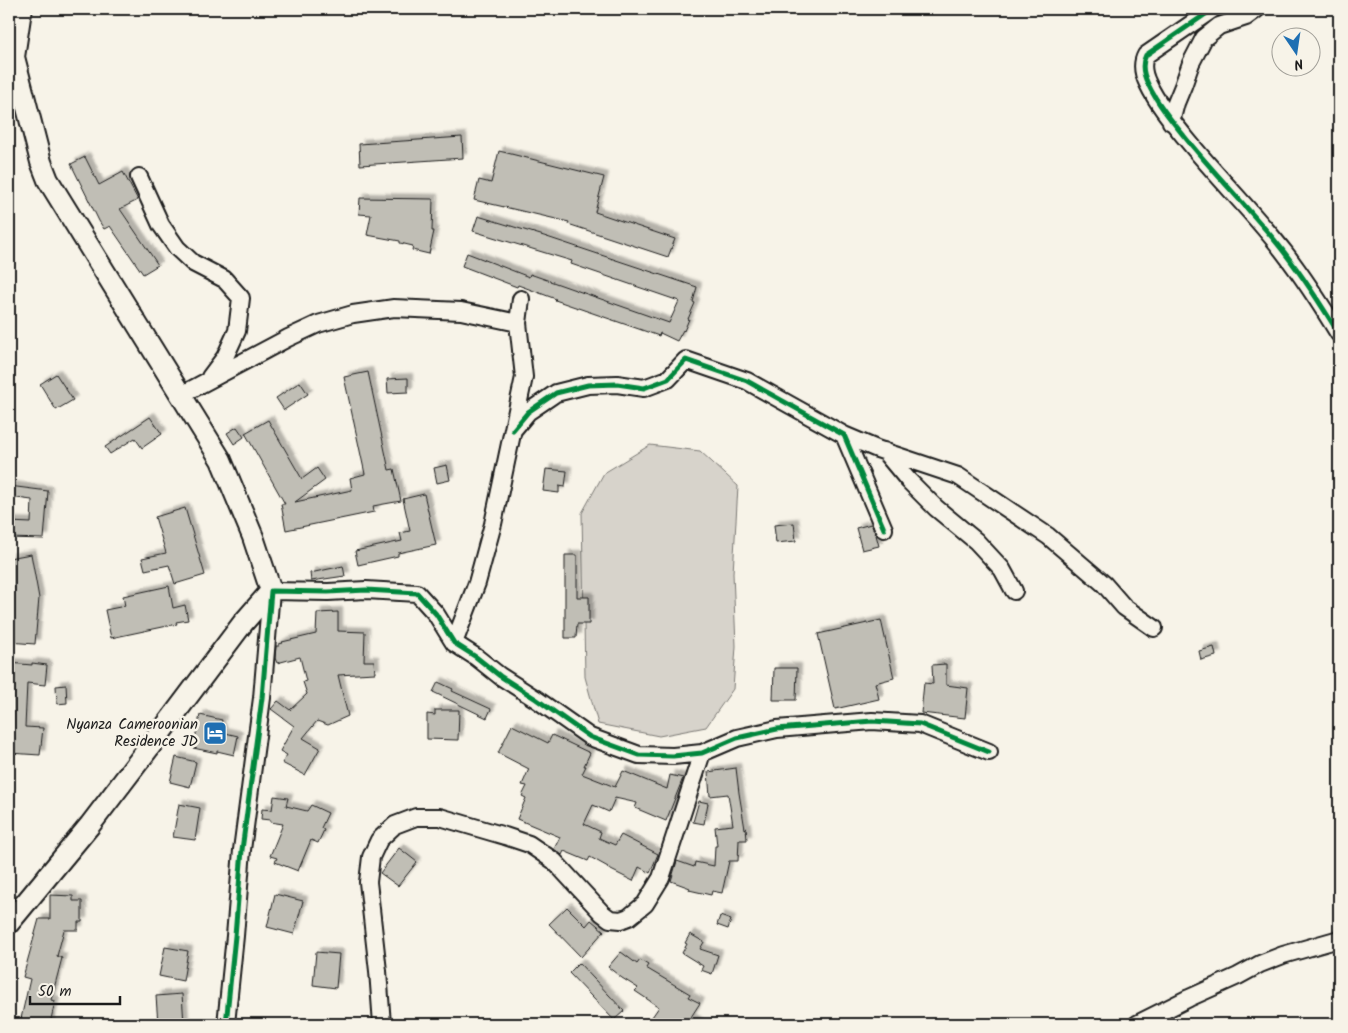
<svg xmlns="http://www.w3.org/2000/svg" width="1348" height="1033" font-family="Kalam,sans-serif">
  <defs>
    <filter id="shadow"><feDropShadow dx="4.5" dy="-4.5" stdDeviation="1" flood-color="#0004"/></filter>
  </defs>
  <rect width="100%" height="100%" fill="#f7f3e8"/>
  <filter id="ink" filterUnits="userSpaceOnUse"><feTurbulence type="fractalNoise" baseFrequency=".02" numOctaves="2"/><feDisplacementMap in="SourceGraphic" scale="10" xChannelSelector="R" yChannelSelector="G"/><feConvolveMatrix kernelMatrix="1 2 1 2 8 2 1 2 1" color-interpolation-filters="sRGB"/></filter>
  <g filter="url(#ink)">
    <!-- green -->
    <path fill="#d7d3cb" stroke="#7a7874" d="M650,445L700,451L738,486L733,573L736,646L733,689L706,727L659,736L598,724L585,677L582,513L604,473Z"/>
    <!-- building -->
    <path fill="#c0beb5" stroke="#1c1c1c" filter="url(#shadow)" d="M462,137L463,158L360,165L359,144Z
      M499,151L604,177L595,212L675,239L668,257L568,224L569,222L474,200L479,180L491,183Z
      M85,157L99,185L123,172L138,200L120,209L158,265L143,274L110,226L104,229L99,221L71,164Z
      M360,198L433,199L432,231H434L429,254L412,250L413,246L400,243V241L367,235L371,215L359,214Z
      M478,216L544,236L697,287L693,302L695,303L688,319H689L684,331L683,330L677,341L660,333L659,336L555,300L556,299L518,285L517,287L462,266L467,253L529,277L530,274L669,323L679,301L571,264L572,261L473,231Z
      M368,372L389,470L394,469L401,501L373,506L374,512L286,530L281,504H285L245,433L268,420L302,479L317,468L325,480L295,502L352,490L350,478L365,474L344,377Z
      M56,374L73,400L56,410L40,384Z
      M408,378V392L388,393L387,379Z
      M300,382L308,394L284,410L276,398Z
      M150,417L162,434L142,448L135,438L110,454L105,447Z
      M237,427L244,437L234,444L227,433Z
      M447,465L450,480L437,483L434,468Z
      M546,469L567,471L565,487L559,486V493L543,491Z
      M9,486L48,491L44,539L9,538V522L31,523L32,500L9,497Z
      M424,494L436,545L398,553V556L358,565L355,551L402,541L400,533L410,531L403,499Z
      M185,508L205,575L175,584L169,565L145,570L142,558L166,553L155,517Z
      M794,523L796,541L776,543L774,525Z
      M871,524L876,535L879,546L862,550L856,528Z
      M31,554L39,598L35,644L9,642V558Z
      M565,555H577V597H589V624H577L576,638H565Z
      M343,566L345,576L311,581L310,573Z
      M169,586L173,608L185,605L188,620L176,622L177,624L111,638L105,610L125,606L123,596Z
      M338,612V631L365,632L364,661H374L375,673L338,675L348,716L328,725L317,721L303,738L320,748L305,775L282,763L287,755L280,751L294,726L271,709L278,701L290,710L307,694L303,682L306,681L300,657L277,663L275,658L276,646H279V644L283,643L282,642L316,634L317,613Z
      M881,620L894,678L875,683L879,699L835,709L818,634Z
      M1214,647L1216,656L1201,660L1199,651Z
      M9,663L32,665V663L47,665L45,685L27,683L25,727L43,728L40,755L9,753Z
      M946,664V685L968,688L965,718L921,713L924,683L933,684L932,665Z
      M774,668H797L796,700H773Z
      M438,682L453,689L452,691L491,709L487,718L433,692Z
      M66,685L67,703L57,704L56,686Z
      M435,710H459L458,740L427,739V714L435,715Z
      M200,715L222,720L220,728L222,729L221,732L238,736L234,755L217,751V753L193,748Z
      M512,725L548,743L552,735L590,753L584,766H586L582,774L615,787L623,771L667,789L670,775L683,778L666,821L635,808L637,803L615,798L609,812L593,805L584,824L601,832L599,838L615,845L621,835L658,854L650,873L639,867L633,881L607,868L608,867L590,857L588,861L564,851L562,855L554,849L560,837L517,819L526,798L522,796L527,786L522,785L529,769L498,753Z
      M176,757L196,762L190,787L170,782Z
      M736,768L739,793L745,829L746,828L747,840H739L738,861H729L722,893L712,891L711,895L689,890L690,888L671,881L677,861L694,867L695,862L714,866L715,846H717L715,827L733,825L728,794L710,796L708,772Z
      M274,796L288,798L286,806L307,811L311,805L328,813L321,828L324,830L318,843L311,840L298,871L275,862L277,858L270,856L283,824L270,822V820L261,819L262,809L272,810Z
      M699,801L708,803L704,824L693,822Z
      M179,804L200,808L195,840L173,837Z
      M399,848L417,862L398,886L380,873Z
      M275,894L303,901L294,934L267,927Z
      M50,895L73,896V901H82V922H78V930H64L57,956L62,958L51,1000L55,1001L50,1024L20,1023L30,979L23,977L39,919H50Z
      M567,907L586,926L591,920L604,931L581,957L549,924Z
      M720,916L731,920L728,929L717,925Z
      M690,934L704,942L700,949L718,955L712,974L701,970L703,966L682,953L687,944L685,943Z
      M165,947L188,951L183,981L159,976Z
      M316,952L339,954L336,988L313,985Z
      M621,952L637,964L640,960L648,965L646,968L690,994L688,997L700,1003L691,1017L699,1024H664L652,1017L659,1007L635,991L638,988L622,978L608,967Z
      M579,963L624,1011L614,1020L569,973Z
      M182,994L184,1024H158L156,996Z"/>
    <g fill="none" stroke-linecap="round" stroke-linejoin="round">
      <!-- minor casing -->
      <g stroke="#1c1c1c" stroke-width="20">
        <path id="minor" d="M1213,9L1146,55C1141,64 1143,74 1148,84C1157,103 1171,120 1184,136C1216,176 1253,212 1284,252C1304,278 1322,306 1339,334
          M1171,122L1176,103L1183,86L1191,63L1204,38L1219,26L1246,17L1257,9
          M139,177L161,225L177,248L193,263L224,279L241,298L237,331L225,357L210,377
          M181,395L288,338L318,324L353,314L394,308L461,311L518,323
          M513,430L528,412L556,393L588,385L617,384L644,388L668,379L686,360L747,381L844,435L884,529
          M844,435L877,449L958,476L1048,536L1104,584L1124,607L1154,628
          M884,451L909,481L936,508L976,541L1002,569L1014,591
          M454,643L477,583L493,524L524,377L518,323L521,299
          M226,1024L235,936L242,850L262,698L271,591L328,592L366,590L417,593L436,614L454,643L476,657L500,676L536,699L590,737L639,755L673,756L702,753L737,738L777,729L872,721L920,724L989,752
          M382,1024L378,971L368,882L371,857L379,840L395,825L416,817H440L505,836L529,844L554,861L602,913L610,919L621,920L629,917L645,904L661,878L702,753
          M1137,1024L1189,998L1238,976L1260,964L1283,955L1339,939"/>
      </g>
      <!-- major casing -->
      <g stroke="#1c1c1c" stroke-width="24">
        <path id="major" d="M9,923L90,825L164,728L243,623L271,591L253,537L221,460L48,180L41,162L14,57L20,17L22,9"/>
      </g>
      <!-- minor -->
      <use href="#minor" stroke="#f7f3e8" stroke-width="16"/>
      <!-- major -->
      <use href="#major" stroke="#f7f3e8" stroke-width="20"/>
      <!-- cycleway casing -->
      <g stroke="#f7f3e8" stroke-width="8">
        <path id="cycleway" d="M1213,9L1146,55C1141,64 1143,74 1148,84C1157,103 1171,120 1184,136C1216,176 1253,212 1284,252C1304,278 1322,306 1339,334
          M513,430L528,412L556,393L588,385L617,384L644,388L668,379L686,360L747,381L844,435L884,529
          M226,1024L235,936L242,850L262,698L271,591L328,592L366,590L417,593L436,614L454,643L476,657L500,676L536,699L590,737L639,755L673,756L702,753L737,738L777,729L872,721L920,724L989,752"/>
      </g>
      <!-- cycleway -->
      <use href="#cycleway" stroke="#00873e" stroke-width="5"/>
    </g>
  </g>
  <!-- icons -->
  <defs>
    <g id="hotel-square" transform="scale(1.25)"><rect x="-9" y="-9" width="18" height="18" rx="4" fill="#1f6fb2" stroke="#f7f3e8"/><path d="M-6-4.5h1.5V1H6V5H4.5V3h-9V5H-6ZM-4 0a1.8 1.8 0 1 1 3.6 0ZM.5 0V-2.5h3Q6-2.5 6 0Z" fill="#fff"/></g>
  </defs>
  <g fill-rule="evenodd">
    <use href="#hotel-square" x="215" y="733"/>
  </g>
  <g text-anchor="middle" stroke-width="5" stroke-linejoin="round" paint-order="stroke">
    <!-- poi labels -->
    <g font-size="15" fill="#1c1c1c" stroke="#f7f3e8" text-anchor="end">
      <text x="198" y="729">Nyanza Cameroonian<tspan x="198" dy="17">Residence JD</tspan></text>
    </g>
  </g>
  <!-- margin -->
  <rect width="1348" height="1033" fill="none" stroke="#f7f3e8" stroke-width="30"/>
  <rect x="15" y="15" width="1318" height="1003" fill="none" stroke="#1c1c1c" stroke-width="2" filter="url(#ink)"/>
  <!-- north arrow -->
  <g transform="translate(1296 52) rotate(167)"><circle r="24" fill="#f7f3e8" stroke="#9f9d96"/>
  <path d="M0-4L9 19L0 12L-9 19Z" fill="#1f6fb2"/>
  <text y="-8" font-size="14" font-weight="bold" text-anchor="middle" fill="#1c1c1c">N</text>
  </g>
  <!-- scale -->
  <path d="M30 996v8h90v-8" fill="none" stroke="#1c1c1c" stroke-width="2.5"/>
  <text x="38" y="996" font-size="15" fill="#1c1c1c" stroke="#f7f3e8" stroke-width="4" paint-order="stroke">50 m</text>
</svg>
